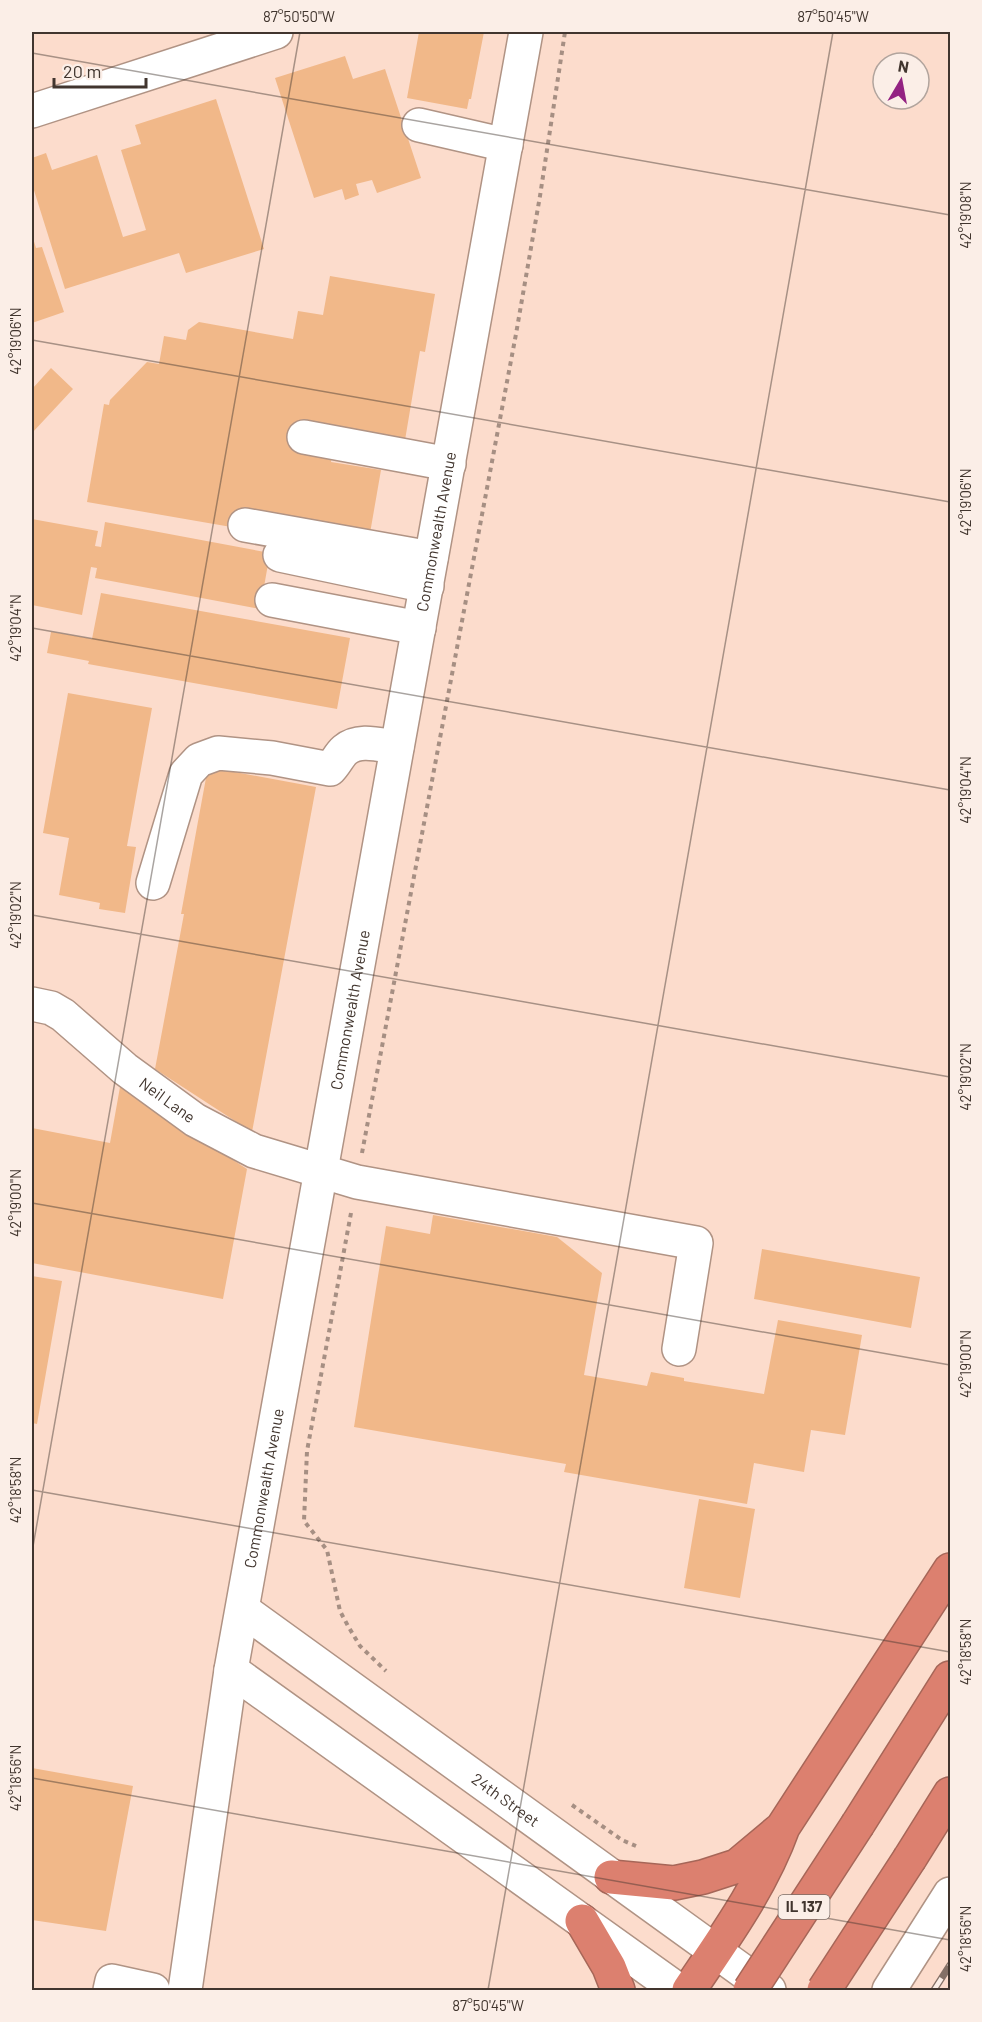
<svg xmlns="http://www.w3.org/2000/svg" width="982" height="2022" font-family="Barlow,sans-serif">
  <rect width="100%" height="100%" fill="#fcdccc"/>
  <!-- building -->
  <path fill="#f1b889" d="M419,32H484L471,99H469L467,109L407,98Z
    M345,56L353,79L385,69L421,178L377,193L372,180L356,184L359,195L345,200L342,189L314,198L275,78Z
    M216,99L264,249L186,273L179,253L65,289L32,184V158L46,153L52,170L97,155L123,237L146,230L121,150L141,144L135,125Z
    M32,235L36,248L42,247L64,312L32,323Z
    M330,276L435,294L425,352L420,351L404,446L333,447L331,462L381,470L369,539L237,528L87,502L104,404L109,405L110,400L147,362L159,364L164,336L186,340L188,330L199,322L293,339L298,311L323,315Z
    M51,368L73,389L32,433V386L33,388Z
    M32,519L98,531L95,546L101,547L105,522L270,553L260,609L95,578L97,568L91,567L82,615L32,605Z
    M101,593L350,638L337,709L88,664L89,661L47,653L51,632L92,639Z
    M68,693L152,708L127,846L136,847L125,913L99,909L100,903L59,895L69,838L43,833Z
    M208,767L316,787L252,1132L155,1069L184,914H181Z
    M120,1087L247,1169L223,1299L32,1263V1128L110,1143Z
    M433,1215L557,1237L602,1273L584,1375L647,1386L651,1372L684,1378V1381L764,1394L778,1320L862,1335L845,1435L811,1430L804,1472L754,1463L747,1504L564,1472L566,1464L354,1427L386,1226L430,1234Z
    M762,1249L920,1277L911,1328L754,1299Z
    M32,1276L62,1281L37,1424L32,1423Z
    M699,1499L755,1509L740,1598L684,1588Z
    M32,1768L133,1786L106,1931L32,1920Z"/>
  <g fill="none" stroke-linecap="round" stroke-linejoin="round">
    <!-- minor casing -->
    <g stroke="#b09384" stroke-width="36">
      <g id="minor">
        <path d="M32,111L276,32"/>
        <path d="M419,125L506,145"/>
        <path d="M304,437L449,464"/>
        <path d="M245,525L431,558"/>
        <path d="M280,555L427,586"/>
        <path d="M272,600L419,628"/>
        <path d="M153,883L186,774L199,760L218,753L272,758L330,769C336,763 339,755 345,750C359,738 380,745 397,747"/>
        <path id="s1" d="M32,1004L51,1008L63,1015L125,1069L195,1120L254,1151L357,1182L696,1243L679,1349"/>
        <path id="s2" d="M243,1610L769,1990"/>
        <path d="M231,1670L678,1990"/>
        <path d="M110,1990L112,1981L153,1990"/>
        <path id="s3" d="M185,1990L231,1670L526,32"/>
        <path d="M889,1990L950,1894"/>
      </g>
    </g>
    <!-- highway casing -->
    <g stroke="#a66658" stroke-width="36">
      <path id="highway" d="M858,1824L950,1678
        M910,1858L950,1794
        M611,1877L674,1883L703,1877L737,1866L780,1830
        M582,1921L609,1967L618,1990
        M689,1990C724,1938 762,1886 783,1827L950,1570"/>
    </g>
    <!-- path -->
    <path stroke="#a68f83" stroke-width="4" stroke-dasharray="4.5 4.5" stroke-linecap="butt" d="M362,1153L516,334L540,196L565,32
      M351,1213L307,1451L304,1521L327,1550L340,1611L348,1626L360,1646L386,1671
      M572,1805L622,1840L636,1846"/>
    <!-- minor -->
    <use href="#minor" stroke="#fff" stroke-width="33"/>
    <!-- highway -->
    <use href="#highway" stroke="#dc806f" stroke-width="33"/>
    <!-- rail casing -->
    <g stroke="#847066" stroke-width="7">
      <path id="rail" d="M934,1990L950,1965"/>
    </g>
    <!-- rail -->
    <use href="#rail" stroke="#fbeee7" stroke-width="4.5" stroke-dasharray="14" stroke-linecap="butt"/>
    <!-- highway-bridge casing -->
    <g stroke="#a66658" stroke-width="36" stroke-linecap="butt">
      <path id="highway-bridge" d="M750,1990L858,1824
        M824,1990L910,1858"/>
    </g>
    <!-- highway-bridge -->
    <use href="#highway-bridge" stroke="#dc806f" stroke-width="33"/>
  </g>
  <!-- ticks -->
  <path fill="none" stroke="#41352e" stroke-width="1.5" stroke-opacity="0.45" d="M32,53L950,215M32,340L950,502M32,628L950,790M32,915L950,1077M32,1203L950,1365M32,1490L950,1652M32,1552L300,32M32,1778L950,1940M488,1990L833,32"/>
  <g text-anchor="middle" stroke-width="5" stroke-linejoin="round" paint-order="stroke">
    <!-- shield labels -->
    <rect fill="#fbeee7" stroke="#796c66" stroke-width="1.5" x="778.5" y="1895" width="51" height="24" rx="4.5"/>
    <g font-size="15" font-weight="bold" fill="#41352e">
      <text x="804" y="1912">IL 137</text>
    </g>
    <!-- street labels -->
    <g font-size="16" fill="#41352e" stroke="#fbeee7">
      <text dy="6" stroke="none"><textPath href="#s3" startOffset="1480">Commonwealth Avenue</textPath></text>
      <text dy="6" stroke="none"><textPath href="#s3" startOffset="994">Commonwealth Avenue</textPath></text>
      <text dy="6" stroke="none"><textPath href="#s1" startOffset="168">Neil Lane</textPath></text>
      <text dy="6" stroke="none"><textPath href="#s3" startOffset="508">Commonwealth Avenue</textPath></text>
      <text dy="6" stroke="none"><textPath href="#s2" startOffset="324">24th Street</textPath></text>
    </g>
  </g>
  <!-- border -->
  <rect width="982" height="2022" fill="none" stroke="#fbeee7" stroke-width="66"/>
  <!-- north arrow -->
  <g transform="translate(901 81) rotate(10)"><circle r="28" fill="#fbeee7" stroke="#b1a49d" stroke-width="1.5"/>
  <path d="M0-4.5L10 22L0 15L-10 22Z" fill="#932282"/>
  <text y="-9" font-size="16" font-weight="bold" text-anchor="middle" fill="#41352e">N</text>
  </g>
  <!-- scale -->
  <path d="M54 78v9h92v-9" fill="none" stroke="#41352e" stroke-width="3"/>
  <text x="63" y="78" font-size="18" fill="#41352e" stroke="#fbeee7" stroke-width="4.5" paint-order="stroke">20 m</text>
  <rect x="33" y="33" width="916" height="1956" fill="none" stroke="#41352e" stroke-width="2"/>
  <g font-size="15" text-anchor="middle" fill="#41352e">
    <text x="299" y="22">87°50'50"W</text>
    <text x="833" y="22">87°50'45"W</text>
    <text transform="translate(966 215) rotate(-90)" y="5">42°19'08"N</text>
    <text transform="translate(16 341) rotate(-90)" y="5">42°19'06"N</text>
    <text transform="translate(966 502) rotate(-90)" y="5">42°19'06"N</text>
    <text transform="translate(16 628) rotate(-90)" y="5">42°19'04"N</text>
    <text transform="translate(966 790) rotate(-90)" y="5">42°19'04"N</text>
    <text transform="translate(16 915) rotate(-90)" y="5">42°19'02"N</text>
    <text transform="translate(966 1077) rotate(-90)" y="5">42°19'02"N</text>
    <text transform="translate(16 1203) rotate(-90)" y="5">42°19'00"N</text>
    <text transform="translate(966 1364) rotate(-90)" y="5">42°19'00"N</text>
    <text transform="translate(16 1490) rotate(-90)" y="5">42°18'58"N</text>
    <text transform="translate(966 1652) rotate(-90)" y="5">42°18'58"N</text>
    <text transform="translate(16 1778) rotate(-90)" y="5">42°18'56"N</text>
    <text transform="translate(966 1939) rotate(-90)" y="5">42°18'56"N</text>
    <text x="488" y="2011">87°50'45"W</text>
  </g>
</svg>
